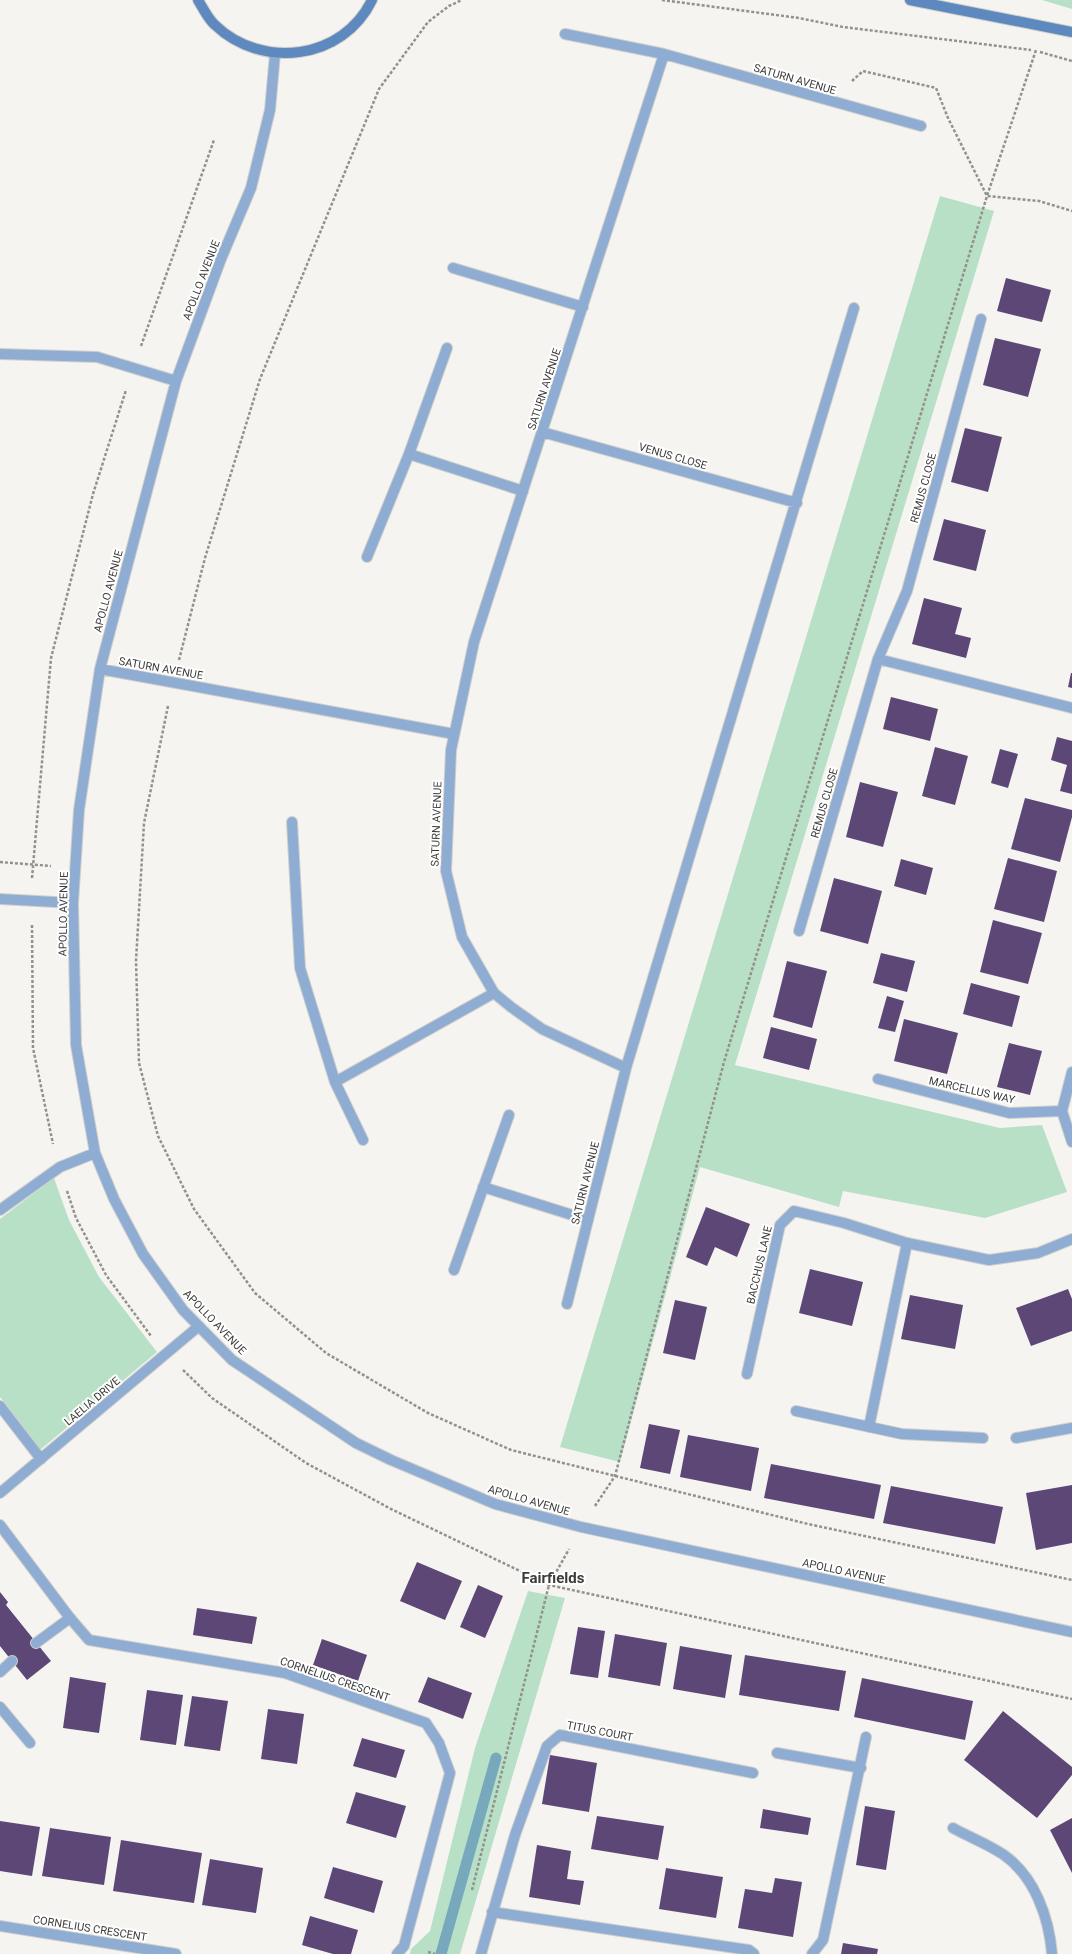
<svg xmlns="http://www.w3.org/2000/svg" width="1072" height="1954" font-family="Roboto,sans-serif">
  <rect width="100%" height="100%" fill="#f5f4f0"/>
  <!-- green -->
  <path fill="#b8e0c6" d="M1042,0H1072V9Z
    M940,196L994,211L735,1065L1000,1128L1042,1125L1067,1192L985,1218L843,1191L839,1207L700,1167L620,1462L560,1447Z
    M54,1178L69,1220L99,1277L157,1352L40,1450L0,1397V1219Z
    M528,1591L565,1598L460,1954H410L411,1949L430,1931L475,1748Z"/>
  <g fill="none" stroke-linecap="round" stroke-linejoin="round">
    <!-- stream -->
    <path stroke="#78a8bc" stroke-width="11" d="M441,1954L496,1758"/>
  </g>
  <!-- building -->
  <path fill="#5c4777" d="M1006,278L1051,290L1042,322L997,311Z
    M995,338L1041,349L1028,397L983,385Z
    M965,428L1002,437L988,492L951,482Z
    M944,519L986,530L976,571L933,560Z
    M924,598L962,608L955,634L971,638L966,658L912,644Z
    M1071,673H1072V688L1068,687Z
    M891,697L938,709L930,741L883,729Z
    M1057,737L1072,741V794L1060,791L1067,765L1051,760Z
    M935,747L968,756L955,805L922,796Z
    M1000,749L1018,754L1008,788L991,783Z
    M860,782L898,792L883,847L846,837Z
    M1025,798L1072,810V817L1060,862L1011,849Z
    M1008,858L1057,871L1044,922L994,909Z
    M901,859L933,868L926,895L894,886Z
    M834,878L882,891L868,944L820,931Z
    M993,920L1042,933L1028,984L980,972Z
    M881,953L915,961L907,992L873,983Z
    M787,961L827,971L812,1028L773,1017Z
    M971,983L1020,996L1012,1027L963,1014Z
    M887,996L904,1001L895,1032L878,1028Z
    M904,1019L958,1033L947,1074L894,1061Z
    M771,1027L817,1039L809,1070L763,1058Z
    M1009,1043L1042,1051L1030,1095L997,1087Z
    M706,1207L750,1224L737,1257L715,1247L707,1266L686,1257Z
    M810,1269L863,1282L852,1326L799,1313Z
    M1068,1289L1072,1299V1331L1031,1346L1016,1308Z
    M910,1295L963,1305L955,1349L901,1339Z
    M675,1300L707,1307L695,1360L663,1353Z
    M649,1424L680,1430L670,1474L640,1468Z
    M688,1435L759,1448L751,1491L680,1477Z
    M771,1464L881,1485L874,1519L764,1498Z
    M1072,1485V1543L1036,1550L1026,1493Z
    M891,1486L1003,1507L995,1544L883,1523Z
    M417,1562L462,1581L445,1620L400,1601Z
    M478,1585L503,1596L485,1638L460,1627Z
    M0,1592L8,1602L6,1605L51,1661L27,1680L0,1646Z
    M197,1608L257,1617L252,1644L193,1635Z
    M578,1627L605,1631L598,1678L570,1674Z
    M615,1634L667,1643L660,1686L608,1677Z
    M322,1639L367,1655L358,1681L313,1665Z
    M680,1646L732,1655L725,1698L673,1689Z
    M745,1655L846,1671L839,1711L739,1695Z
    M70,1677L106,1683L99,1733L63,1728Z
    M428,1677L472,1693L463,1719L418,1702Z
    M862,1678L973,1701L965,1740L854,1717Z
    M147,1690L183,1695L176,1745L140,1740Z
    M192,1696L228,1701L220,1751L184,1746Z
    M268,1709L304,1714L297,1764L261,1759Z
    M1003,1711L1072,1767V1775L1037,1818L964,1760Z
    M362,1738L405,1750L396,1778L353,1766Z
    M550,1755L597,1763L589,1812L542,1804Z
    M356,1792L406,1806L396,1838L346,1823Z
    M865,1806L895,1811L886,1870L856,1865Z
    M763,1809L811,1818L808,1835L760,1828Z
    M597,1816L664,1826L658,1860L591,1849Z
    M1072,1818V1873L1050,1830Z
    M0,1821L40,1827L32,1876L0,1871Z
    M50,1828L111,1837L104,1885L42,1876Z
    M121,1840L202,1853L194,1903L113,1891Z
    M537,1845L571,1851L567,1879L584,1881L580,1905L529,1897Z
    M210,1859L263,1868L256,1913L202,1905Z
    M333,1867L383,1881L374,1913L324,1898Z
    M666,1868L723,1877L716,1918L659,1909Z
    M775,1878L802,1882L793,1937L738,1928L745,1889L772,1893Z
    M310,1916L358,1930L351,1954H333L302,1945Z
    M843,1943L878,1949L877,1954H841Z"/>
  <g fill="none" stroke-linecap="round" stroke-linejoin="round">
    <!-- lane casing -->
    <g stroke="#d0cfcc" stroke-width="12">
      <path id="lane" d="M453,268L583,307
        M409,454L523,491
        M367,557L409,454L447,348
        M292,822L300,968L335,1082L363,1140
        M335,1082L494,993
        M483,1187L588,1220
        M454,1270L509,1115
        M796,1411L902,1434L983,1438
        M869,1427L907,1243
        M1016,1438L1072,1428
        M36,1643L70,1618
        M0,1672L12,1661
        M0,1707L30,1743
        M777,1753L861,1768"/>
    </g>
    <!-- street casing -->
    <g stroke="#d0cfcc" stroke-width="12">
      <path id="street" d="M565,34L664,54L921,126
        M275,54L270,110L251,188L221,259L176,381L100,669L79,810L73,903L76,1045L95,1153L114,1199L143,1254L183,1310L232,1360L356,1443L391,1460L495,1504L581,1527L1072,1632
        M0,354L97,357L176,381
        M542,432L797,503
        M878,659L1072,708
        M100,669L454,734
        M0,899L73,903
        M799,931L878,659L907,591L981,319
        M626,1068L542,1029L511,1007L494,993L462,937L446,871L451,750L474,642L664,54
        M1072,1072L1062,1111L1072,1142
        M878,1079L1009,1113L1062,1111
        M0,1210L60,1167L95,1153
        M567,1304L626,1068L854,308
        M747,1374L780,1225L794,1211L844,1223L907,1243L989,1260L1038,1253L1072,1239
        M0,1406L41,1459
        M0,1493L199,1326
        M0,1525L70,1618L89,1640L285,1673L426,1723L439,1743L450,1773L404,1946L397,1954
        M953,1828C969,1837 988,1844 1004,1855C1035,1877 1049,1918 1052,1954
        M492,1912L749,1950L754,1954
        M0,1926L176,1954
        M481,1954L515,1835L547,1746L560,1735L753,1773
        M812,1954L823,1940L866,1737"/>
    </g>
    <!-- secondary casing -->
    <g stroke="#d0cfcc" stroke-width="12">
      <path id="secondary" d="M198,0C203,8 208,19 215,25C262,70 343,60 372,0
        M910,0L1072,32"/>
    </g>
    <!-- path -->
    <path stroke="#91918e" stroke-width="2.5" stroke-dasharray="3 2" stroke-linecap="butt" d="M662,0L799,18L843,27L1031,50
      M1040,52L1072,61
      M852,81L863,71L936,88L948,118L987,196L1039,201L1072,211
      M141,346L214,140
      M179,660L205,558L260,379L379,89L428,22L449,6L462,0
      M168,706L144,823L136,961L139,1063L158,1136L194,1209L255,1293L326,1353L428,1413L511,1450L808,1524L1072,1580
      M0,862L51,866
      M32,878L51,658L93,494L126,390
      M32,925L33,1048L53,1144
      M67,1191L76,1218L106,1275L151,1336
      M183,1370L212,1398L306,1463L391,1509L549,1585L1072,1699
      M595,1506L615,1476L724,1062L987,196L1036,50
      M472,1890L549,1585L569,1549
      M428,1952L435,1954"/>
    <!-- lane -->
    <use href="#lane" stroke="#8fadd2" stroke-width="10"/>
    <!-- street -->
    <use href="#street" stroke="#8fadd2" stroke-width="10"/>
    <!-- secondary -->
    <use href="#secondary" stroke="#5d89bf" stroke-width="10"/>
  </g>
  <g text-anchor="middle" stroke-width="4" stroke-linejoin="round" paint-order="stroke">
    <!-- street labels -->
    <g font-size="11" fill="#3c3c3b" stroke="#fff">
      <text transform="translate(795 79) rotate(16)" y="4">SATURN AVENUE</text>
      <text transform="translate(201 280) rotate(-69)" y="4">APOLLO AVENUE</text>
      <text transform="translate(544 389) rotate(-72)" y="4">SATURN AVENUE</text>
      <text transform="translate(673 456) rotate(16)" y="4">VENUS CLOSE</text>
      <text transform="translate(923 488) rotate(-75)" y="4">REMUS CLOSE</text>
      <text transform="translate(108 591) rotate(-75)" y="4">APOLLO AVENUE</text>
      <text transform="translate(161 668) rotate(10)" y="4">SATURN AVENUE</text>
      <text transform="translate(824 803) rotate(-74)" y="4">REMUS CLOSE</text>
      <text transform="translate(436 824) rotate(-88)" y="4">SATURN AVENUE</text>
      <text transform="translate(63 914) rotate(-89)" y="4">APOLLO AVENUE</text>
      <text transform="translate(972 1090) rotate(13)" y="4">MARCELLUS WAY</text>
      <text transform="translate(585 1183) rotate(-76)" y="4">SATURN AVENUE</text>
      <text transform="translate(759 1265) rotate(-77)" y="4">BACCHUS LANE</text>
      <text transform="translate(215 1322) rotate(46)" y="4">APOLLO AVENUE</text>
      <text transform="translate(92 1401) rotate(-40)" y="4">LAELIA DRIVE</text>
      <text transform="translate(529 1500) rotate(16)" y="4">APOLLO AVENUE</text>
      <text transform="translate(844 1571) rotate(12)" y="4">APOLLO AVENUE</text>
      <text transform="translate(335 1679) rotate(19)" y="4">CORNELIUS CRESCENT</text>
      <text transform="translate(600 1731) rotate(11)" y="4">TITUS COURT</text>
      <text transform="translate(90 1928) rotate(9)" y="4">CORNELIUS CRESCENT</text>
    </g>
    <!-- district labels -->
    <g font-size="15" font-weight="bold" fill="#3c3c3b" stroke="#fff">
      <text x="553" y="1583">Fairfields</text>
    </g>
  </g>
</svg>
